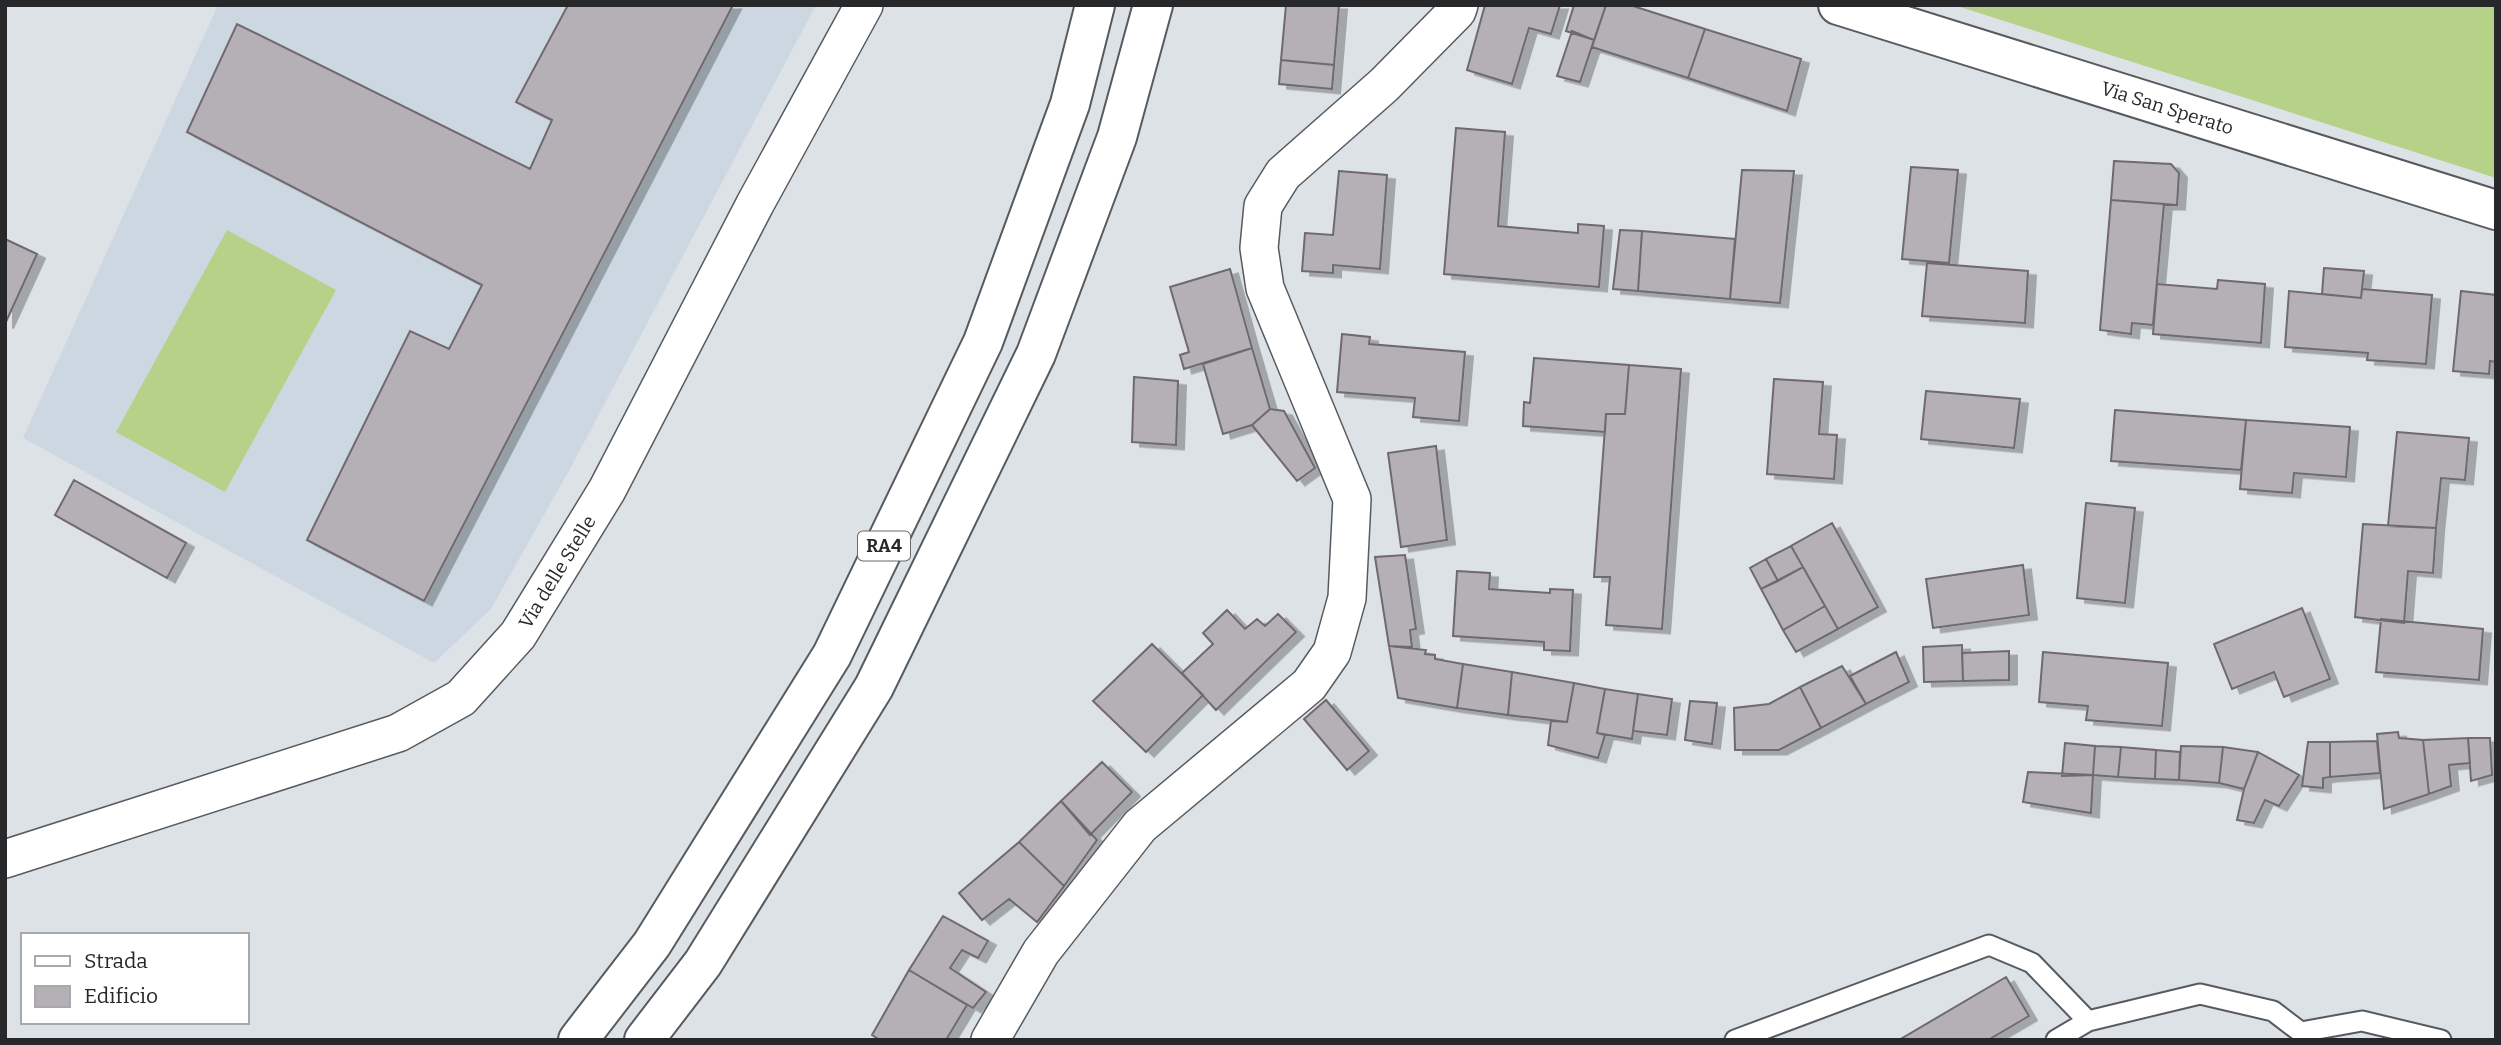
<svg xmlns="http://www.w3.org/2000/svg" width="2501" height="1045" font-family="Bitter,serif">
  <defs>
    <filter id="shadow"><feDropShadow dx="8" dy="4.5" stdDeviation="0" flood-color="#0004"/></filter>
  </defs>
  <rect width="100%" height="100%" fill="#dde2e7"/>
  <!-- built -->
  <path fill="#cdd7e2" d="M218,5H816L571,467L491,609L434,663L23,438Z"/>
  <!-- pitch -->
  <path fill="#b5d288" d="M1954,5H2496V178Z
    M227,230L336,290L225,492L116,432Z"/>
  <!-- building -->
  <path fill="#b5b0b5" stroke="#6f6a6f" stroke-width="2" filter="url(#shadow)" d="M568,5H733L424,601L307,540L410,331L449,349L482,285L187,132L237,24L530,169L552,120L516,102Z
    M1286,5H1339L1334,65L1281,60Z
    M1485,5H1560L1551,34L1529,28L1512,84L1467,70Z
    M1574,5H1606L1594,40L1566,31Z
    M1606,5H1630L1705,29L1688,78L1592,47Z
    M1705,29L1801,59L1787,111L1688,78Z
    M1572,31L1594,40L1580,82L1557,76Z
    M1281,60L1334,65L1332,89L1279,84Z
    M1456,128L1505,132L1498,226L1578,233V224L1604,226L1599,287L1444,274Z
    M2114,161L2171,164L2179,173L2177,205L2111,200Z
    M1911,167L1958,170L1949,263L1902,259Z
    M1742,170L1794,171L1780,303L1730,299Z
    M1339,171L1387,175L1380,269L1333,265V273L1302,271L1305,233L1333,235Z
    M2111,200L2164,204L2153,325L2132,323L2131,334L2100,330Z
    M1620,230L1642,231L1638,291L1613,289Z
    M1642,231L1735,239L1730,299L1638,291Z
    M5,239L37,254L5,324Z
    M1927,263L2028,271L2025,323L1922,316Z
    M2324,268L2364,271L2361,298L2322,294Z
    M1230,269L1252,348L1184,369L1180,355L1189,352L1170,287Z
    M2218,280L2265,284L2261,343L2153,334L2157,284L2217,289Z
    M2362,289L2432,295L2426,364L2367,360L2368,353L2285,347L2289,291L2361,298Z
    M2461,291L2496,295V362L2490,361L2489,374L2453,371Z
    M1342,334L1370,337L1369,344L1465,352L1459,421L1413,417L1415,398L1337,392Z
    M1252,348L1270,409L1252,425L1223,434L1203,364Z
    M1534,358L1629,365L1625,414H1606L1605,432L1523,426L1524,402L1530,403Z
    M1629,365L1681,369L1662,629L1606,625L1610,577H1594L1606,414H1625Z
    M1134,377L1178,381L1176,445L1132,442Z
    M1774,379L1823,382L1819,434L1837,435L1834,479L1767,474Z
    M1926,391L2020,399L2014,448L1921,439Z
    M1270,409L1284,411L1315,468L1297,481L1252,425Z
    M2115,410L2246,420L2241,470L2111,461Z
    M2246,420L2350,427L2346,477L2294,473L2292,493L2240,489Z
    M2397,432L2469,438L2465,480L2441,478L2436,528L2388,526Z
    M1436,446L1447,540L1401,547L1388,453Z
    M74,480L186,543L167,578L55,515Z
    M2086,503L2135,508L2125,603L2077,598Z
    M1832,523L1878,607L1838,629L1791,546Z
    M2363,524L2436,528L2433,573L2408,571L2404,623L2355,617Z
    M1791,546L1803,567L1778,581L1766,559Z
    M1405,555L1416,629L1410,630L1412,647L1389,646L1375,557Z
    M1766,559L1778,581L1761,589L1750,568Z
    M2023,565L2029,615L1933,628L1926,579Z
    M1803,567L1825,606L1783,630L1761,589Z
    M1457,571L1490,573L1489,589L1550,593V589L1573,590L1570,651L1544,650V642L1453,636Z
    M1825,606L1838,629L1796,652L1783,630Z
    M2302,608L2330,679L2284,697L2274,672L2232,689L2214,644Z
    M1227,610L1245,629L1257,619L1265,626L1278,614L1296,632L1216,710L1182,673L1213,644L1203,633Z
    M2381,619L2483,629L2479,680L2376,672Z
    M1152,644L1203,695L1146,752L1093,701Z
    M1962,645L1963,681L1924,682L1923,647Z
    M1389,646L1426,650L1425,654L1435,655V659L1463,664L1457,708L1398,698Z
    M2009,651V680L1963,681L1962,653Z
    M1896,652L1909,682L1866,704L1850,676Z
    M2043,652L2168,663L2162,726L2086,720L2088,706L2039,702Z
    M1463,664L1512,672L1508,715L1457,708Z
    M1842,666L1866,704L1821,728L1800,687Z
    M1512,672L1574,683L1567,722L1508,715Z
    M1574,683L1605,689L1597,733L1605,735L1598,758L1548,745L1551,721L1567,722Z
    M1800,687L1821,728L1779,750H1735L1734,708L1769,704Z
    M1605,689L1638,694L1632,739L1597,733Z
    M1638,694L1672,699L1667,735L1633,731Z
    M1326,700L1369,751L1347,770L1304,719Z
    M1690,701L1717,703L1712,744L1685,740Z
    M2398,732L2399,738L2423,740L2429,794L2384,809L2377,734Z
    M2468,738H2490L2492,775L2471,781Z
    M2468,738L2470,763L2449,765L2451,786L2429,794L2423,740Z
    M2377,741L2380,773L2330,777V742Z
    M2308,742H2330V777L2323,778V788L2302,786Z
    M2065,743L2095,746L2093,775L2062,776Z
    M2095,746L2121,747L2118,777L2093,775Z
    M2181,746L2223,747L2219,783L2179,780Z
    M2121,747L2156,750L2155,779L2118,777Z
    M2223,747L2258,752L2244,789L2219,783Z
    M2156,750L2180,752L2179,780L2155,779Z
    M2258,752L2299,775L2279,806L2265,800L2254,823L2237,820L2244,789Z
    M1102,762L1132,792L1090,835L1061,801Z
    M2028,772L2093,775L2091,813L2023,802Z
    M1061,801L1097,840L1064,886L1019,842Z
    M1019,842L1064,886L1037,922L1009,899L982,920L959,893Z
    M943,916L988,941L978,958L962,950L950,968L986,992L973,1008L909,970Z
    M909,970L967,1005L946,1040H880L872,1035Z
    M2006,977L2029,1016L1988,1040H1899Z"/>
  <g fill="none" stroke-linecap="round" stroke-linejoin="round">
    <!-- lane casing -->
    <g stroke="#575b60" stroke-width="23">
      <path id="lane" d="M2301,1032L2362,1021L2441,1040
        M1735,1040L1989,945L2032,963L2088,1021
        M2056,1040L2088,1021L2200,994L2273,1011L2311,1040"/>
    </g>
    <!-- street casing -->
    <g stroke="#575b60" stroke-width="40">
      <g id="street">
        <path id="s1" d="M5,859L398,733L461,698L518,635L607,490L755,204L864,5"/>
        <path d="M990,1040L1041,952L1140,826L1309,685L1332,652L1347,598L1352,499L1265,288L1259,248L1263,206L1283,174L1384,85L1457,11L1459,5"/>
      </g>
    </g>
    <!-- secondary casing -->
    <g stroke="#575b60" stroke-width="42">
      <g id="secondary">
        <path id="s2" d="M1838,5L2496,210"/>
      </g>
    </g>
    <!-- highway casing -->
    <g stroke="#575b60" stroke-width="42">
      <path id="highway" d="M578,1040L652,944L832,655L983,342L1070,104L1095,5
        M644,1040L703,963L874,687L1036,354L1117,137L1153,5"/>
    </g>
    <!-- lane -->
    <use href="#lane" stroke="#fff" stroke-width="19"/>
    <!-- street -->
    <use href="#street" stroke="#fff" stroke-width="37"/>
    <!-- secondary -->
    <use href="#secondary" stroke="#fff" stroke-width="38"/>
    <!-- highway -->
    <use href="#highway" stroke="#fff" stroke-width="38"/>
  </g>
  <g text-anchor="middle" stroke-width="7" stroke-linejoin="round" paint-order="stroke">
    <!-- shield labels -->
    <rect fill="#fff" stroke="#67686a" stroke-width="2" x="858" y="531.5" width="52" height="29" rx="5"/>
    <g font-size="18" font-weight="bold" fill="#26282a">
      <text x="884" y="552">RA4</text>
    </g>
    <!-- street labels -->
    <g font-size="19" fill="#26282a" stroke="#fff">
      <text dy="7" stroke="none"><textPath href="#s2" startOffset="345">Via San Sperato</textPath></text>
      <text dy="7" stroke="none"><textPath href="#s1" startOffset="644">Via delle Stelle</textPath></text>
    </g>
  </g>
  <!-- border -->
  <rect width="2501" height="1045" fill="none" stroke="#26282a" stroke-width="14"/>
  <!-- legend -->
  <rect x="21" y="933" width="228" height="91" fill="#ffffff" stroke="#a8a9aa" stroke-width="2"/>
  <rect x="35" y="956" width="35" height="10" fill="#ffffff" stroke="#a8a9aa" stroke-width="2"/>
  <text x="84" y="968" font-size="21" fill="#26282a">Strada</text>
  <rect x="35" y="986" width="35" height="21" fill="#b5b0b5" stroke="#a8a9aa" stroke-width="2"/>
  <text x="84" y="1003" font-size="21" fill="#26282a">Edificio</text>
</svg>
